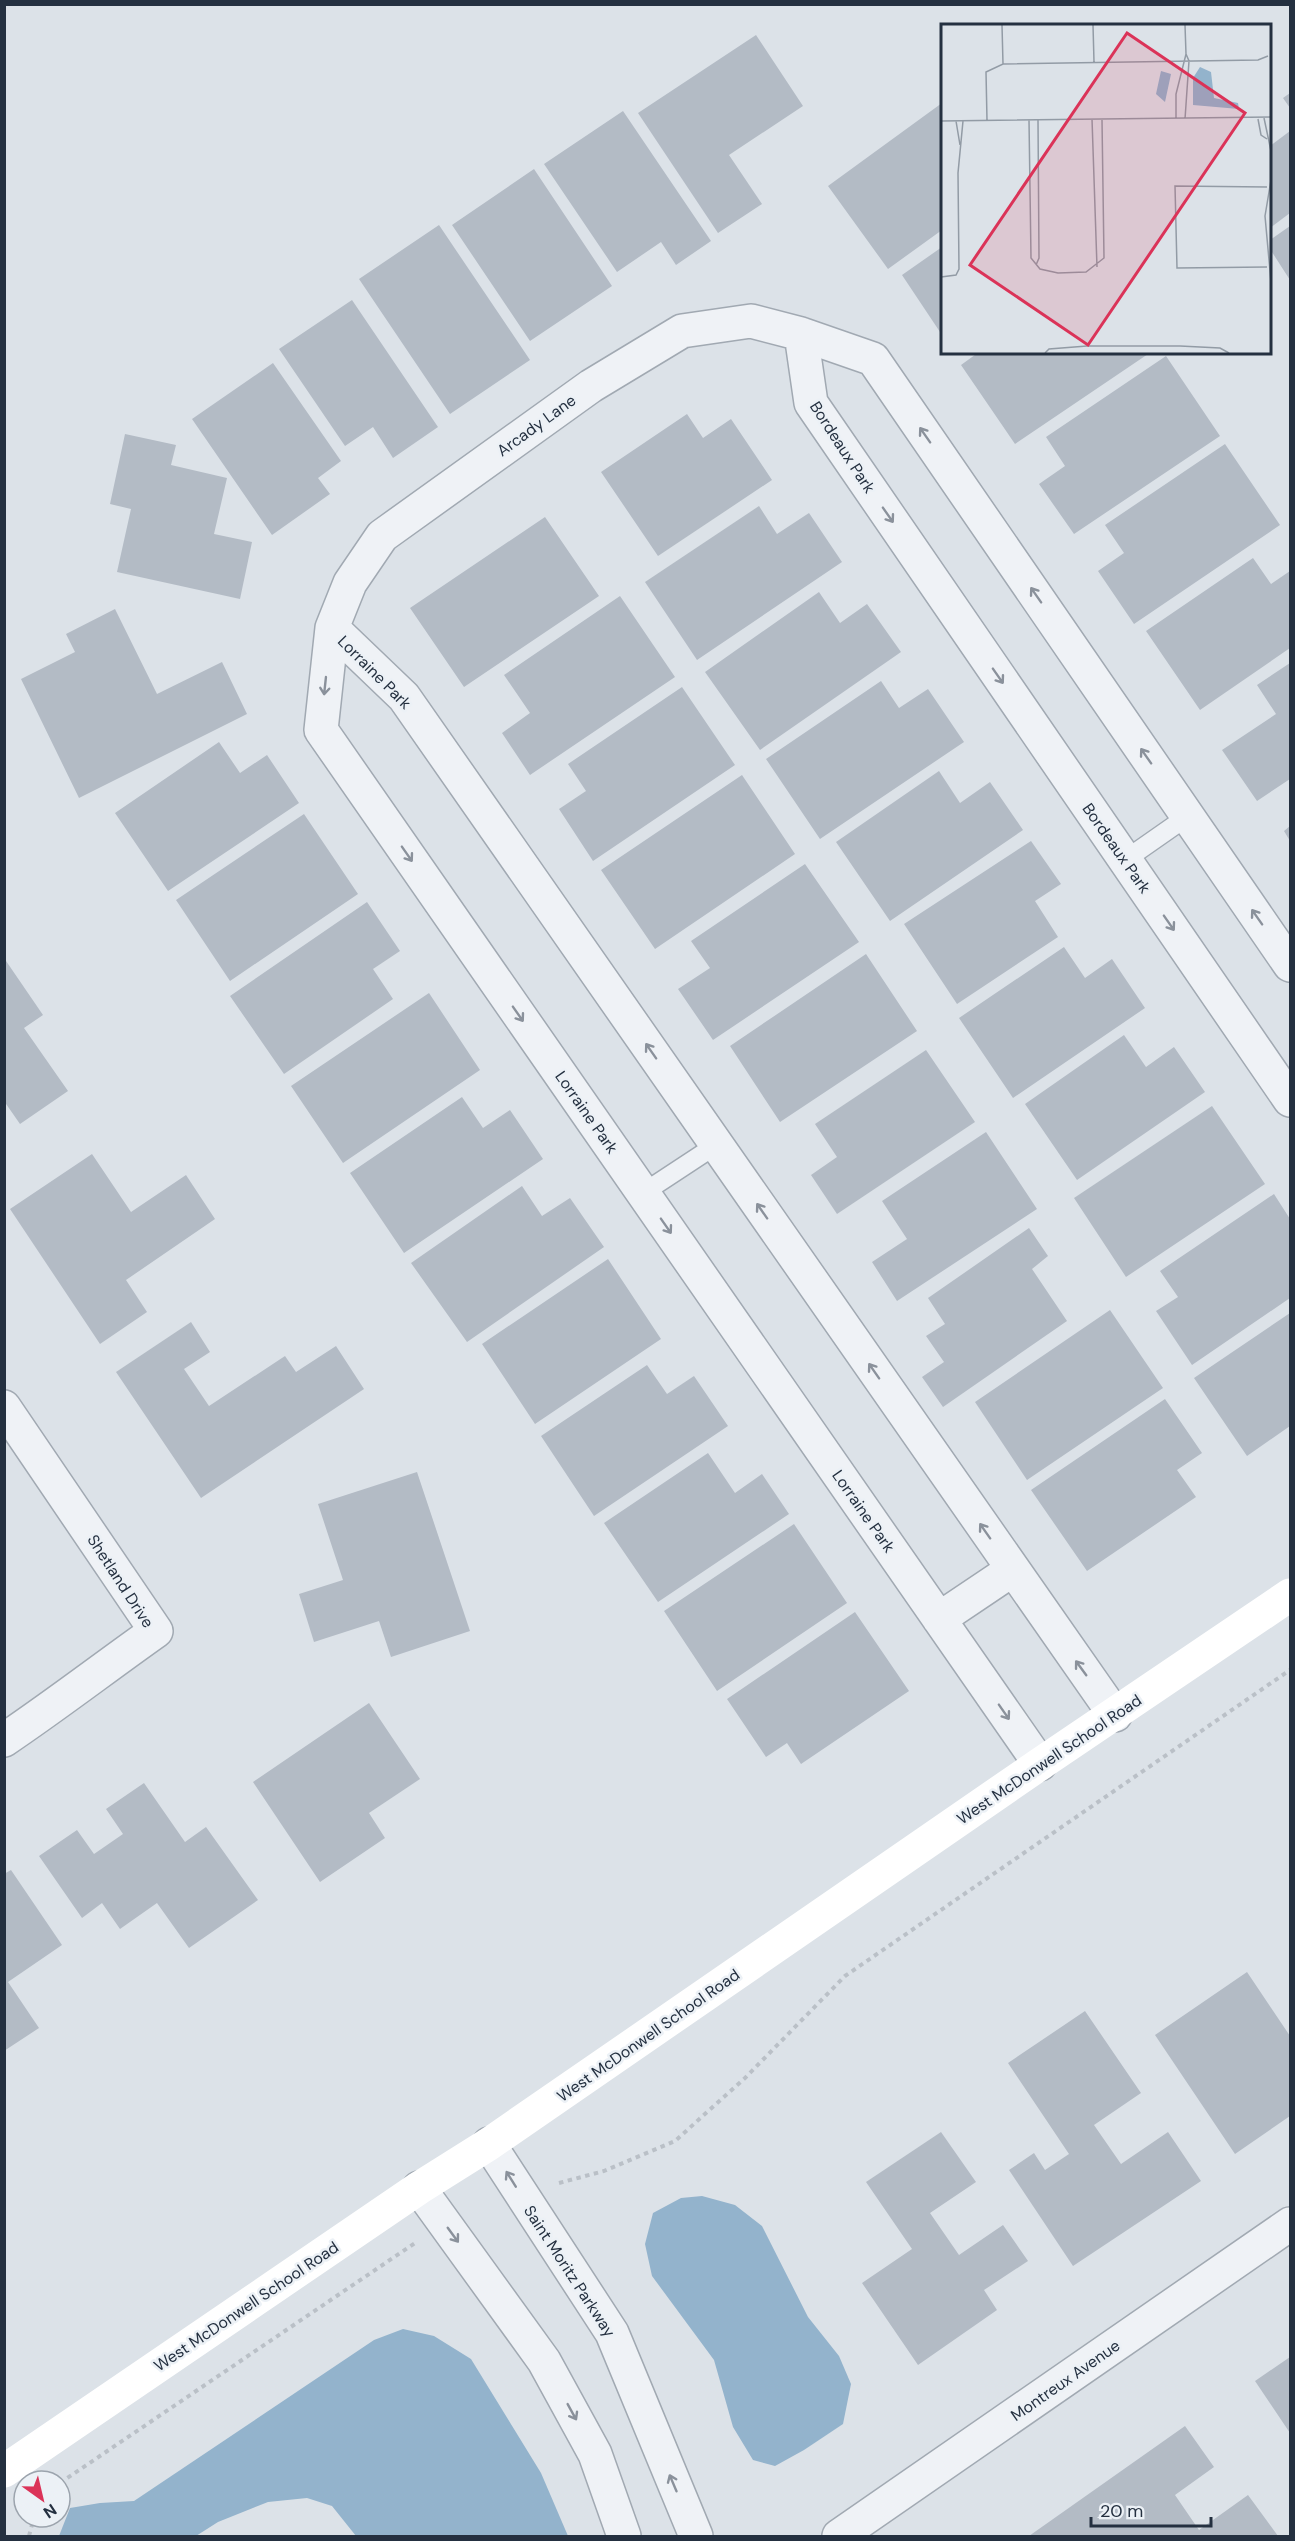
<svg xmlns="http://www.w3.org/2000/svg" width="1295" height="2541" font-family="'DM Sans',sans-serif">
  <rect width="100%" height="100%" fill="#dce2e8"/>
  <!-- water -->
  <path fill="#93b3cc" d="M702,2196L735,2205L762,2226L808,2317L839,2356L851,2384L843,2424L804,2450L775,2466L753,2460L733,2427L714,2360L652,2276L645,2244L653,2213L681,2198Z
    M403,2329L434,2336L471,2359L541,2473L568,2536H356L332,2506L307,2498L268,2502L218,2522L196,2536H59L70,2508L100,2503L134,2501L374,2340Z"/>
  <!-- building -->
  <path fill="#b3bbc5" d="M756,35L803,106L729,155L762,204L718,233L638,113Z
    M1290,93V108L1283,98Z
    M942,103V230L888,269L828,186Z
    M623,111L711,241L676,265L661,242L617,272L544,164Z
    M1290,131V213L1270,228V146Z
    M534,169L612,286L530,341L452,225Z
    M439,225L530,360L450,414L359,279Z
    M1290,226V280L1270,249V240Z
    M942,247V335L902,275Z
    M352,300L438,427L393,458L373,427L345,446L279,349Z
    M979,352H1151L1015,444L961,365Z
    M1166,356L1220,436L1074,534L1039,484L1065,466L1046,437Z
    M273,363L341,461L318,478L330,494L272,535L192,419Z
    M687,414L703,438L731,419L772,480L658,556L601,472Z
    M125,434L176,445L171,465L227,478L214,534L252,542L240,599L117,572L131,509L110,504Z
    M1225,444L1280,525L1134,624L1098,571L1124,553L1105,525Z
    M759,506L777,534L809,513L842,562L697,660L645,582Z
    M545,517L599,596L464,687L410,608Z
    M1253,558L1271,584L1290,571V648L1200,710L1146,631Z
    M819,592L840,623L867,604L901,652L760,750L705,672Z
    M620,596L675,677L530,775L502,733L530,713L504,675Z
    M115,609L157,694L222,662L247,714L79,798L21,679L75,652L66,634Z
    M1290,663V779L1257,801L1222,750L1276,714L1257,685Z
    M881,681L899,708L928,689L964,742L820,839L766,759Z
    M682,687L735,765L593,861L559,809L586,791L568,764Z
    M219,742L240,773L267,755L299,803L168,891L115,813Z
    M939,771L960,803L990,782L1023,830L890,921L836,842Z
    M742,775L795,854L655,949L601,870Z
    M304,814L358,894L230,981L176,900Z
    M1290,826V841L1284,831Z
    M1031,841L1061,884L1035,901L1058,937L957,1004L904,924Z
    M805,864L859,942L713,1040L678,989L710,968L691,941Z
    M367,902L400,951L373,969L393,999L284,1074L230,996Z
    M1064,947L1085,978L1112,959L1145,1008L1013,1098L959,1018Z
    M866,954L917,1031L780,1122L730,1046Z
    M4,958L43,1015L24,1028L68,1091L20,1124L4,1101Z
    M429,993L480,1070L343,1163L291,1086Z
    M1124,1035L1146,1067L1174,1047L1205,1092L1077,1180L1025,1104Z
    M926,1050L975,1122L837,1214L811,1175L837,1157L815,1124Z
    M462,1097L483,1128L510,1110L543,1159L404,1253L350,1173Z
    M1212,1106L1265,1184L1126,1277L1074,1198Z
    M986,1132L1037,1209L897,1301L872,1262L907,1239L882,1201Z
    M92,1154L131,1212L186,1175L215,1219L126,1280L147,1312L100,1344L10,1209Z
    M522,1186L542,1216L570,1198L604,1247L467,1342L411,1263Z
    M1274,1194L1290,1219V1298L1192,1365L1156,1311L1178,1297L1160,1271Z
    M1029,1228L1048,1256L1032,1269L1067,1321L943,1407L922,1377L944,1362L926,1336L945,1324L928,1298Z
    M608,1259L661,1339L535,1424L482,1344Z
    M1110,1310L1163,1388L1027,1480L975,1402Z
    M1290,1313V1426L1247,1456L1194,1378Z
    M191,1322L210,1352L184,1369L209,1406L285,1356L296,1372L336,1346L364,1389L201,1498L116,1372Z
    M647,1365L667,1394L694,1376L728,1426L594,1516L541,1436Z
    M1165,1399L1202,1453L1177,1470L1196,1497L1087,1571L1031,1490Z
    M708,1453L735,1493L762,1474L789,1514L658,1602L604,1523Z
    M417,1472L470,1631L391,1657L379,1621L314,1642L299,1594L343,1580L318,1504Z
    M794,1524L847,1603L717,1691L664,1611Z
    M855,1612L909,1691L801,1764L787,1743L766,1757L727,1699Z
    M369,1703L420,1779L369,1813L385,1838L320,1882L253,1782Z
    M144,1783L185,1842L206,1827L258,1900L189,1948L157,1903L120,1929L102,1903L82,1918L39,1856L77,1830L94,1854L123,1834L106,1809Z
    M11,1870L62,1945L8,1982L39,2028L4,2051V1874Z
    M1247,1972L1290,2036V2116L1235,2154L1155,2035Z
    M1085,2011L1141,2093L1094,2125L1121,2164L1168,2132L1201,2181L1073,2266L1009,2170L1034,2153L1045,2170L1069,2154L1008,2063Z
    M941,2132L976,2182L930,2213L959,2255L1003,2225L1028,2261L984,2290L997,2310L918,2365L862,2283L912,2249L866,2182Z
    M1290,2357V2433L1255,2381Z
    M1185,2426L1214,2467L1175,2495L1199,2530L1248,2495L1278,2536H1029Z"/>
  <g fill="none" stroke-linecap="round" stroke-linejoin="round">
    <!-- lane casing -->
    <g stroke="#a1a9b2" stroke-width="21">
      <path id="lane" d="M1125,860L1188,816
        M643,1193L716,1145"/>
    </g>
    <!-- street casing -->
    <g stroke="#a1a9b2" stroke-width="36">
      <path id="street" d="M801,334L811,403L1290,1100
        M332,628L404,697L1115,1715
        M4,1407L156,1631C105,1667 56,1705 4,1740
        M939,1619L1012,1570
        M1040,1764L321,730L332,628L350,583L382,536L591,386L682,331L751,321L801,334L873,359L1290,965
        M489,2144L612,2333L696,2536
        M419,2188L544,2361L595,2454L624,2536
        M839,2536L1290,2224"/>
    </g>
    <!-- path -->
    <path stroke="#bac0c7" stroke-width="4" stroke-dasharray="4.5 4.5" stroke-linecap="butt" d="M559,2183L604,2171L675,2141L745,2078L845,1976L1290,1670
      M60,2483L415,2243
      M29,2536L34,2517"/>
    <!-- lane -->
    <use href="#lane" stroke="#eff2f6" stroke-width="18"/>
    <!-- street -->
    <use href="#street" stroke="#eff2f6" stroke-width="33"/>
    <!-- secondary -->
    <path stroke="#fff" stroke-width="33" d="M4,2471L419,2188L489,2144L1040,1764L1290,1595"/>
  </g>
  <!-- one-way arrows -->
  <defs><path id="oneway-shaft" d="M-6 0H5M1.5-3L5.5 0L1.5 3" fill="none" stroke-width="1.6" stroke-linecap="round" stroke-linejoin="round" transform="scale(1.5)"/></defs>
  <g stroke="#8a919b">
    <use href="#oneway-shaft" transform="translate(925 435) rotate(-125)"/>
    <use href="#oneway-shaft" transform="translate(888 515) rotate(55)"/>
    <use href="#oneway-shaft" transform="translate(1036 595) rotate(-125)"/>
    <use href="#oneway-shaft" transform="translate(998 676) rotate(55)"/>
    <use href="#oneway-shaft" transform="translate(325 686) rotate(96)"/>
    <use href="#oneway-shaft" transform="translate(1146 756) rotate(-125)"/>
    <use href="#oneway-shaft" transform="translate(407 854) rotate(55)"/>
    <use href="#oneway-shaft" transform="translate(1257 917) rotate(-125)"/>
    <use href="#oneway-shaft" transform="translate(1169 923) rotate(55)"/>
    <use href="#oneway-shaft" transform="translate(518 1014) rotate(55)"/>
    <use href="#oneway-shaft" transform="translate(651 1051) rotate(-125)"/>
    <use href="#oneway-shaft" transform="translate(762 1211) rotate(-125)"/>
    <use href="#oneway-shaft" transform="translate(666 1226) rotate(55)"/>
    <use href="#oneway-shaft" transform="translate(874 1371) rotate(-125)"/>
    <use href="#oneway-shaft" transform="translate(985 1531) rotate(-125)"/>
    <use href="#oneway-shaft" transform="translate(1081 1668) rotate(-126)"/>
    <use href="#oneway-shaft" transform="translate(1004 1712) rotate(55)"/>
    <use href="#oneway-shaft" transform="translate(511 2179) rotate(-122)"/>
    <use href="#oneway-shaft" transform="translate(453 2235) rotate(54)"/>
    <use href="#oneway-shaft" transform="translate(572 2412) rotate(61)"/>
    <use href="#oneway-shaft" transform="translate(673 2483) rotate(-113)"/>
  </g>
  <g text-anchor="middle" stroke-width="5" stroke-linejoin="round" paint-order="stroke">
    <!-- street labels -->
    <g font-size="16" fill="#243040" stroke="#ecf1f6">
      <text transform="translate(536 425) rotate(-36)" y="6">Arcady Lane</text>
      <text transform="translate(843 447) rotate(57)" y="6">Bordeaux Park</text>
      <text transform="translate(375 672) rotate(45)" y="6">Lorraine Park</text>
      <text transform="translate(1117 848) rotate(55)" y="6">Bordeaux Park</text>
      <text transform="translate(587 1112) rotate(55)" y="6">Lorraine Park</text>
      <text transform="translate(864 1511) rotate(55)" y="6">Lorraine Park</text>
      <text transform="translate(121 1581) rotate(57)" y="6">Shetland Drive</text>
      <text transform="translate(1049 1759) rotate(-34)" y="6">West McDonwell School Road</text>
      <text transform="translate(648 2035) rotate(-35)" y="6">West McDonwell School Road</text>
      <text transform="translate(570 2271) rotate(57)" y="6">Saint Moritz Parkway</text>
      <text transform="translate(246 2306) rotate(-34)" y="6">West McDonwell School Road</text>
      <text transform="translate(1065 2380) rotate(-35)" y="6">Montreux Avenue</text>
    </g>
  </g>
  <!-- overview -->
  <g transform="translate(941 24)">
    <rect width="330" height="330" fill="#dce2e8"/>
    <path d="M259,43L270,48L273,74L297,79L298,85L252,81V54ZM220,47L230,50L224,78L215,70Z" fill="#93b3cc"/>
    <path fill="none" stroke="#929ba5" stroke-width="1.5" d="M61,1L62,40M152,1L153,38M244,1L245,30M323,94L330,127M151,95L156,243M235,95V70L245,30L248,37L244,95M317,95L320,111L326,115M46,96L45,48L62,40L317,36L327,32M88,96L90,234L99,245L117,249L145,248L163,234L161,96M0,97L330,93M15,97L19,121M330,156L324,192L330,258M326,163L234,162L236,244L326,243M95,241L98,234L97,96M0,253L15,251L18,245L17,149L22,97M104,329L108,325L146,322H239L279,324L288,329"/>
    <path fill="#db3358" fill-opacity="0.15" stroke="#db3358" stroke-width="3" d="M186,9L304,89L147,321L29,241Z"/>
    <rect width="330" height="330" fill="none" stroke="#243040" stroke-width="3"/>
  </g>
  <!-- border -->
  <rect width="1295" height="2541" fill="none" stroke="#243040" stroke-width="12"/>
  <!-- north arrow -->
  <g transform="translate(42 2499) rotate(146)"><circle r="28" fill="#ecf1f6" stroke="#9ca4ad" stroke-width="1.5"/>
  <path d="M0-4.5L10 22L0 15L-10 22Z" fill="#db3358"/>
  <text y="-9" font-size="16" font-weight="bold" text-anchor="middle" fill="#243040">N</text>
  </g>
  <!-- scale -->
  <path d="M1091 2517v9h120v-9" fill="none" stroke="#243040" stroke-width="3"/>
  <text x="1100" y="2517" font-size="18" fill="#243040" stroke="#ecf1f6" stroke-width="4.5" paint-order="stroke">20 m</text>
</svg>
